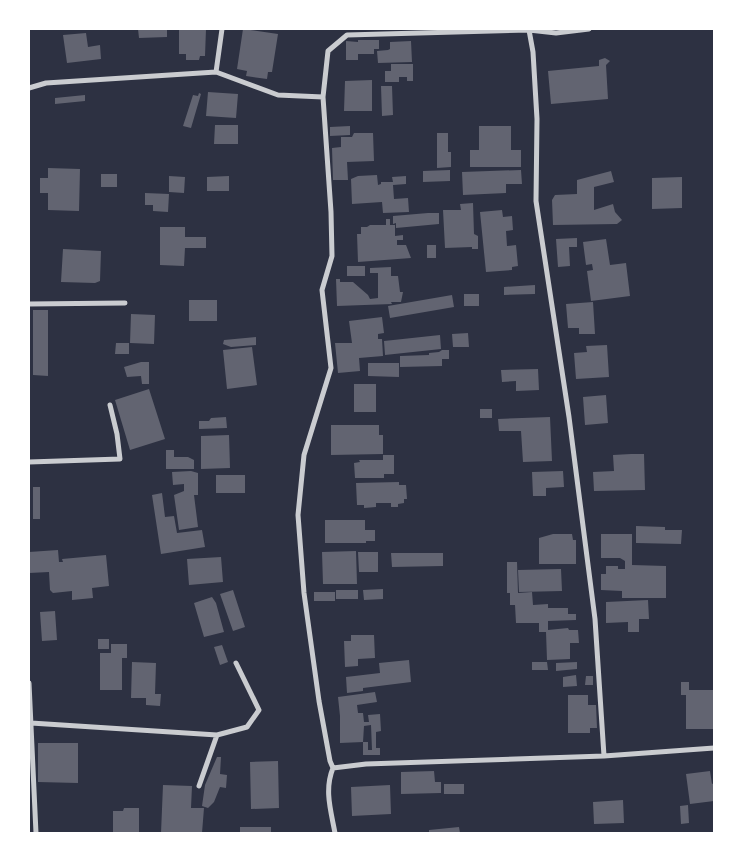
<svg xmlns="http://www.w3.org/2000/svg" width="743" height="862" font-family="'PT Sans',sans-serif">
  <rect width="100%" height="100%" fill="#2d3142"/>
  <!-- building -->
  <path fill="#626471" d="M138,29H167V37L139,38Z
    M179,29H206L205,56H200L199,60H186V54H179Z
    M243,29L278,34L272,72H268L267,79L246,76L247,71L237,69Z
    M86,33L88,47L100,45L101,59L67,63L63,35Z
    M358,40H379V49H374V54H358V60H346V41L358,42Z
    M411,41L412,62L378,63L377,51L388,50L390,49V42Z
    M605,58L610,61L606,65L608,99L551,104L548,71L599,66V60Z
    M391,64H413V81H407V77H399V82H385V71H391Z
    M372,80V111H344L345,81Z
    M381,86H392L393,115L382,116Z
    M208,92L238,94L236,118L206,116Z
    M199,93L201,94L191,128L183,126L193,95L198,96Z
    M85,95V101L55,104V98Z
    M215,125H238V144H214Z
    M350,126V135L330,136V127Z
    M479,126H511V150H521V167H470V150H479Z
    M354,133H373L374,161L347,162L348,180H333L332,148L341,147V137H352Z
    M437,133H448V152H451V167L437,168Z
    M48,168L80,169L79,211L48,210V193H40V178H48Z
    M450,170V181L423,182V171Z
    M521,170L522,184H506V193L463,195L462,172Z
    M611,171L614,182L594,187V210L613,204L615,212L622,220L617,224L553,225L552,200L555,195L577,194V180Z
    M101,174H117V187H101Z
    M377,175L378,185L381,184V182H393L392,177L406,176V184L393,185L394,199L408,198L409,212L383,213L382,202L352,204L351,179L358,176Z
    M169,176L185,177L184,193L169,192Z
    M229,176V191H207V177Z
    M682,177V208L652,209V178Z
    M145,193L169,194L168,212L153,211V205H145Z
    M473,203L474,234L478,236V249H472V247L445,248L443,210H461L460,204Z
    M502,210L503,217L512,216L513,230L506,231L507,246L516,245L518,266L512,267V270L486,272L480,212Z
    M428,213H439V224L396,228V223L393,224V216Z
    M386,219H390V225H395V236L403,235V240H397V245H406L411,258L358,262L357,234H361V227H367L370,225H386Z
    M160,227H185V237H206V248H185L184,266L160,265Z
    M577,238V247H569L570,266L558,267L556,239Z
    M606,239L610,265L626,263L630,296L591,301L587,271L593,270L592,264L586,265L583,242Z
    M427,245H436V258H427Z
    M63,249L101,251L100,281L95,283L61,282Z
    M347,266H365V276H347Z
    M391,267V276H398L400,292H403L401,302H391L392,304L337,306L336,279H340V282H353L368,295L370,299L378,298V273H370V268Z
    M535,285V294L504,295V287Z
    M464,294H479V306H464Z
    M452,295L454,307L390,318L388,306Z
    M189,300H217V321H189Z
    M593,302L595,334H579V328H568L566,304Z
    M33,310H48V376L33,375Z
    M131,314L155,315L154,344L130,343Z
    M382,317L384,333L378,334V339H382L383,356L359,358L360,371L338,373L335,343H352L349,321Z
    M468,333L469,347H453L452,334Z
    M440,335L441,349L385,355L384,341Z
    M256,337V345L231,347L223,344L224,340Z
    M116,343H129V354H115Z
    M607,345L609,377L576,379L574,353L587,352L586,346Z
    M252,347L257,385L227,389L223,350Z
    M442,350H449V359H442V366L400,367V356L429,355V353L439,352Z
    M141,362H149V384H142L141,376L127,377L124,367Z
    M368,363H399V377L368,376Z
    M538,369L539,390L516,391V381L502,382L501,370Z
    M354,384H376V412H354Z
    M149,389L165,439L130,450L115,400Z
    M606,395L608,423L585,425L583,397Z
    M480,409H492V418H480Z
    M226,417L227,428L199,429V421H209L211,418Z
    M550,417L552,461L523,462L521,431H499L498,419Z
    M331,425H379V435H383V454L331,455Z
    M229,435L230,468L201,469V436Z
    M166,450H174V457H188L194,460V469H166Z
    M631,454H644L645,490L594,491L593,472L614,471L613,455Z
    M383,455H394V474H384V478H355L354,463L360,462L359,460H383Z
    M191,471L198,473V495H194L198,527L179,530L174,495L184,491V484L173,485L172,472Z
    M563,471L564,487L546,488V496H533L532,472Z
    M216,475H245V493H216Z
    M399,482V485H406L407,499H404V503L398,504V507H391V503H376V507L364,508V505H357L356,483Z
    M33,487H40V519H33Z
    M162,493L165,517L174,516L177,533L202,530L205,547L161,554L152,495Z
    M325,520H365V530H375V541H366V543H325Z
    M636,526L665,527V530H682L681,544L636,543Z
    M553,534H572L573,540H576V564H539V538Z
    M601,534H632V565L666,566V598H622V591L601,590V574H606V566H618V569H625V561L620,558H601Z
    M58,550L59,562H63L62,559L106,555L109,586L92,588L93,598L72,600V591L53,593L50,590L49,572L29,573V552Z
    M356,551L357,584H323L322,552Z
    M358,552H378V572H359Z
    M391,553H443V566L392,567Z
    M221,557L223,582L189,585L187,559Z
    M507,562H517L518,593L532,592L533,605L548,604V608H568V614H576V620L548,621V630L568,628L569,630H578L579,643H570V659L547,660L546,632H539V623H516L515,605H510V593H507Z
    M561,569L562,591L519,592L518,570Z
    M383,589V599L364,600L363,590Z
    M233,590L245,627L233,631L220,594Z
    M336,590H358V599H336Z
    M314,592H335V601H314Z
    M212,597L216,603L224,632L204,637L194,603Z
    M648,600L649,619H639V632H628V622L606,623V602Z
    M55,611L57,640L42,641L40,612Z
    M351,635H374L375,658L358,659V666L345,667L344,641H351Z
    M98,639H109V649H98Z
    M111,644H127V658H122V690H100V653H111Z
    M222,645L228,662L220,665L214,647Z
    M409,660L411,682L363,688V691L347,693L346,677L380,673L379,663Z
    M132,662L156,663L155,694H161L160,706L146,705V698H131Z
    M532,662H547L548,670H532Z
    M577,662V669L556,671V663Z
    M576,675L577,686L563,687V677Z
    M586,676H593V685H585Z
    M681,682H689V690H714V729H686V695H681Z
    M375,692L377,702L357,705L358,713H363L364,722H369L368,715L380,714L381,731L376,732V748H380V755H363V742H368V750H372L371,725L364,726L363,742L340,743V716L338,697Z
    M568,695H588V705H596L597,728H590V733H568Z
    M38,743H78V783L38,782Z
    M217,757H221L220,774L227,775L226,788L220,787L214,802L208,808L202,806L205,785Z
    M278,761L279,808L251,809L250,762Z
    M434,771L435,782H441V793L401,794V772Z
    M710,771L712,784L714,783V801L690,804L686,774Z
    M444,784H464V794H444Z
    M163,785L192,786L191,808H204L202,833H161Z
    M390,785L391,814L352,816L351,787Z
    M623,800L624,823L594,824L593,802Z
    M688,805L689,823L681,824L680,806Z
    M124,808H139V833H113V811H123Z
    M240,827H271V833H240Z
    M459,827L460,833H429V830Z"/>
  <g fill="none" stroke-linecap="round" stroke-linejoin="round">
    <!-- minor -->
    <path stroke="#caccd0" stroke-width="5" d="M529,30L533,52L537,119L536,201L569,417L595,619L604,756
      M216,72L222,29
      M29,88L46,83L216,72L278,95L323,97
      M29,304L125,303
      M29,462L120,459L117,434L110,405
      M29,683L36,833
      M31,723L217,735L247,727L259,710L236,663
      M333,768L366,764L604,756L714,748
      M199,786L217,735
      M335,833C331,811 324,790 333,768L330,761L319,701L304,593L298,515L304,455L331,368L322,290L332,256L331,212L323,97L328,51L347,35L529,30L556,33L589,29"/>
  </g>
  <!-- border -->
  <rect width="743" height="862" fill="none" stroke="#ffffff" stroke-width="60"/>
</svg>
